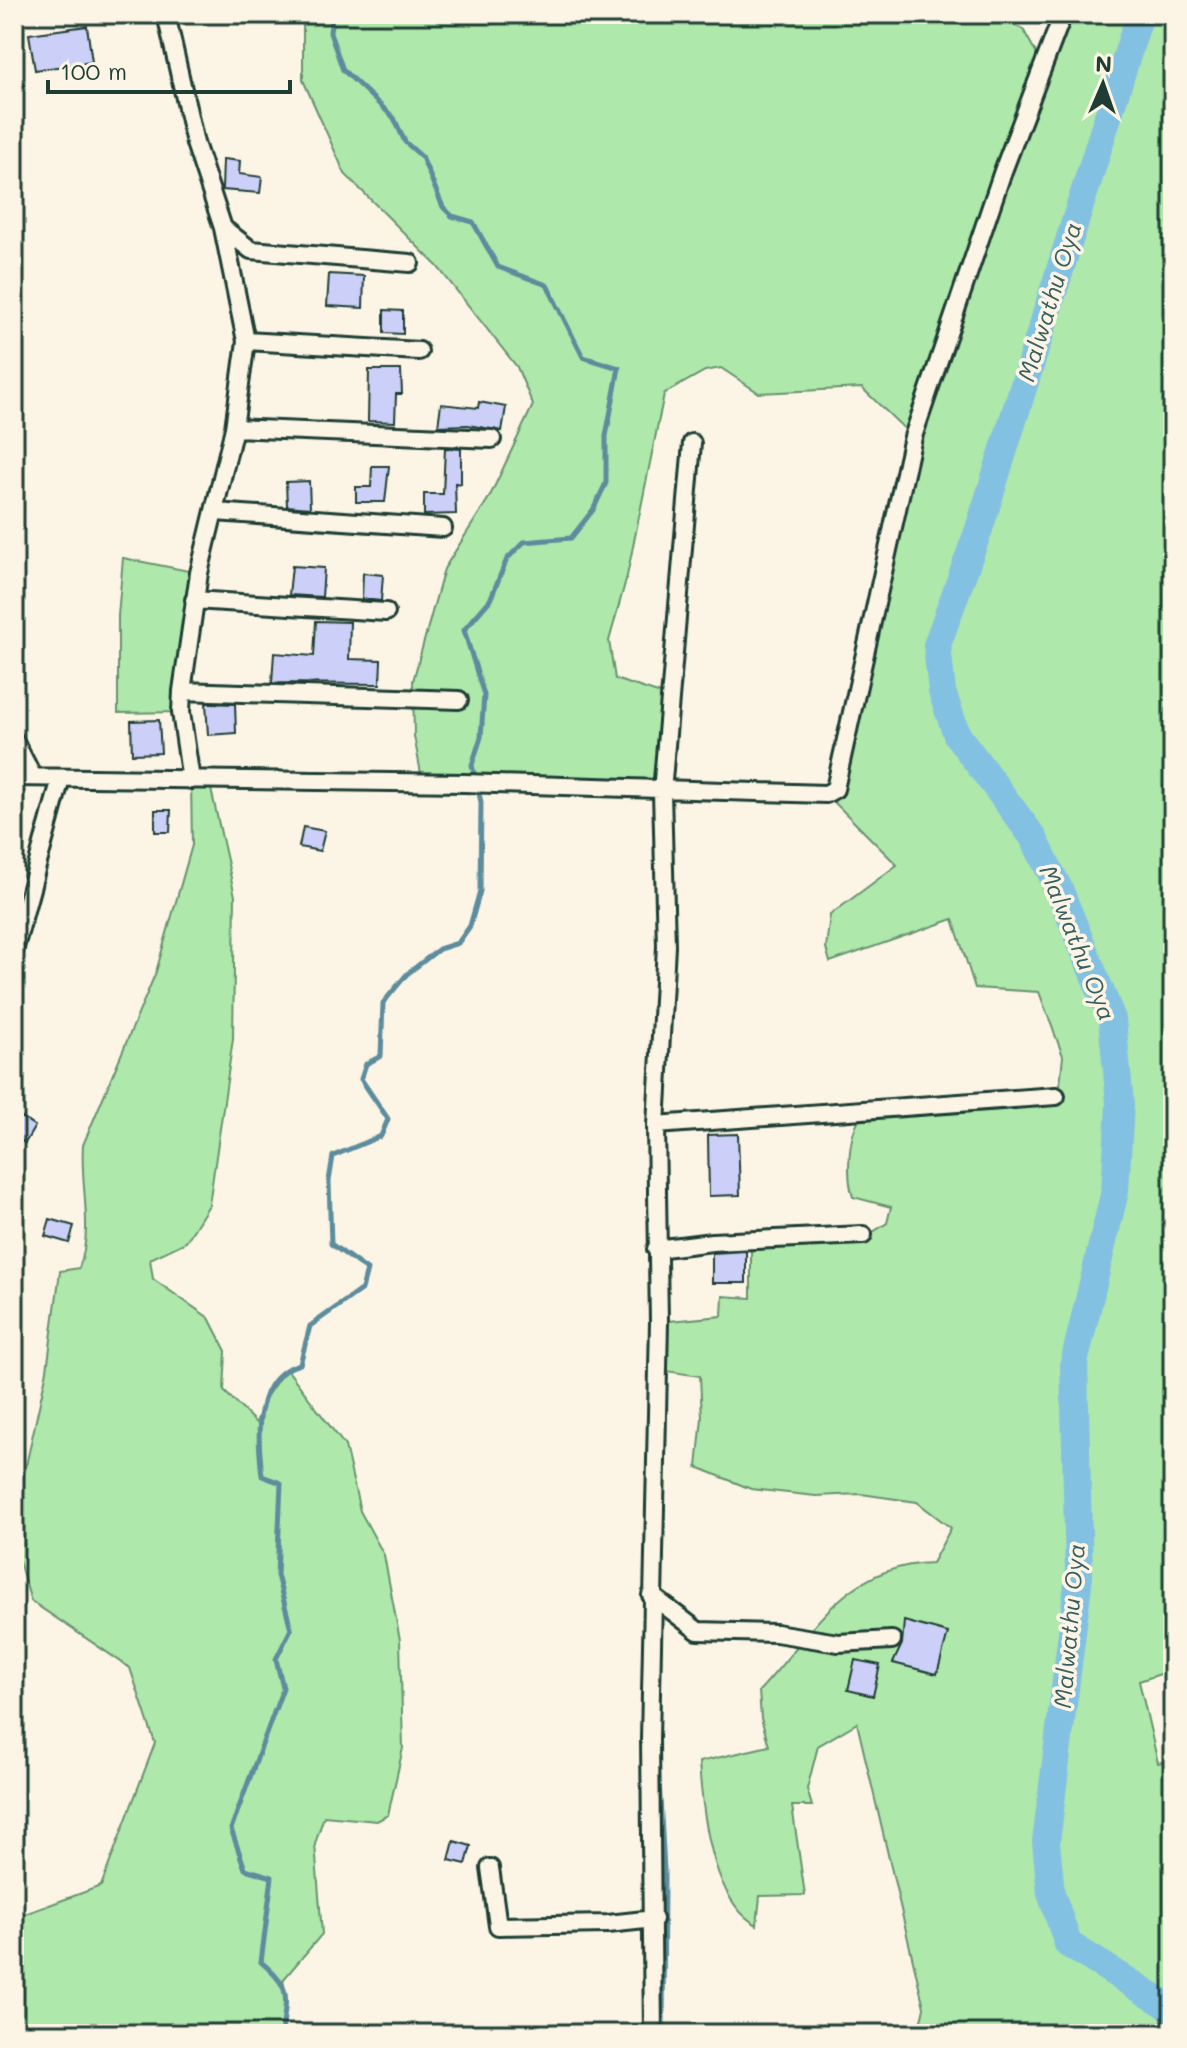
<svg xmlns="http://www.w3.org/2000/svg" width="1187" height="2048" font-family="Mali,sans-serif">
  <rect width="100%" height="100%" fill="#fcf5e5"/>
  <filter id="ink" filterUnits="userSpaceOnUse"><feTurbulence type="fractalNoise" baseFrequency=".0125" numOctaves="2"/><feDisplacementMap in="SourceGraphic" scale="16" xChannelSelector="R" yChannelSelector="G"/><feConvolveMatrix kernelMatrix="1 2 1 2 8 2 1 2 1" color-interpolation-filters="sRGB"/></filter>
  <g filter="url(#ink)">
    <!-- green -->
    <path fill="#afe8ab" stroke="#679270" stroke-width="2" d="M303,14H987L1023,29L1041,62L1063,14H1173V1670L1139,1681L1158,1763L1173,1759V2034H918L924,2007L857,1723L818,1746L807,1789L812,1806H792L805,1895L760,1896L757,1925C711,1901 702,1809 699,1762L769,1746L761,1718L759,1691C813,1634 842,1566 932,1563L951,1528L917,1502L861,1494L816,1496L751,1489L697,1467L702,1418L700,1376L659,1370V1322L722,1316L723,1296L751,1298V1244L865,1237L887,1223L891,1207L853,1197C846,1176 848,1133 862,1115L1026,1095L1060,1085L1063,1056L1039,992L975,988L953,919L830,962L826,948L830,915L897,865L826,794L913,437L862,388L759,393L721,368L705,371L664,394L627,576L609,641L615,679L670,697L662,792L423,784L414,736L413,681L444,569L490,496L533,405L517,367L437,266L345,174L303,80Z
      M123,558L199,573L181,712L118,713V616Z
      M191,780H209L235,896L233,1039L209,1205L186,1242L150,1259L153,1279L209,1318L226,1351L224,1391L256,1423L264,1400L286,1368L345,1446L360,1511L384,1555L400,1640L403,1748L388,1815L377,1821L324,1816L315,1844L322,1934L283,1980L287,2000L282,2034H14V1918L101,1886L155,1743L130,1668L31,1601L14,1545V1520L47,1370L60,1271L79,1268C94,1229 80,1187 83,1145L156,972L192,845Z"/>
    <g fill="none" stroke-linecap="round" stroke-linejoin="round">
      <!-- stream -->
      <path stroke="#5b8c9d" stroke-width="5" d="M658,1762L664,1870L663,2034
        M282,2034C286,1995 293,1989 261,1962L272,1877L245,1869L231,1829L283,1688L276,1659L291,1629L277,1575L281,1483L262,1476C258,1438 251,1377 300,1364L310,1326L362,1289L367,1270L331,1244L329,1181L333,1156L381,1136L388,1119L361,1079L366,1064L381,1056L383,1003L407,974L439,949L458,943L470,926L480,891L481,802L472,765L481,737L484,695L464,630L490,600L507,559L524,542L571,538L593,510L606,483V436L619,368L583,357L547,285L498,267L473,222L452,216L443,207L422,157L405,142L394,118L343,70L330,33L332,14"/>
      <!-- river -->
      <path stroke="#83c1e3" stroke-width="28" d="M1140,14L979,529L937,645L942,692L957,735L1033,837L1059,889L1112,1019L1120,1104L1115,1191L1074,1363L1079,1576L1046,1842L1051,1893L1068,1944L1173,2009"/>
    </g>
    <!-- building -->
    <path fill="#ccd0f8" stroke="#1f3d34" stroke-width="2" d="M87,26L92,62L35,70L29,34Z
      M223,159L240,161L239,174L262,177L260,193L222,190Z
      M329,274L364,276L363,308L327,306Z
      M384,310L403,311V334L384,333Z
      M369,370H401L402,394H396L395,422L368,421Z
      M479,402L506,407L502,431L468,425L438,426L441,404L478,408Z
      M445,448L461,449V484L455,483L456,514L424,515V494H443Z
      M372,466H389L385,502H356V487H371Z
      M309,481L310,508L287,506L286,482Z
      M292,566L324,568L322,597L289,595Z
      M363,573L383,575L381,601L362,599Z
      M316,621L350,622L349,659L381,660L380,684L272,683L274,653L314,656Z
      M206,703L235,704L236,733L208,735Z
      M159,720L161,753L132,754L131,721Z
      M155,810H171L170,832H155Z
      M303,827L325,831L320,851L299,847Z
      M14,1113L35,1126L25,1143L14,1136Z
      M738,1134L740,1195L709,1196L708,1135Z
      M50,1219L74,1226L69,1243L45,1236Z
      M746,1251V1283H712V1253Z
      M904,1621L948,1633L937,1674L893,1663L902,1644Z
      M855,1660L880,1665L873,1696L848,1690Z
      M454,1841L471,1846L466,1864L449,1860Z"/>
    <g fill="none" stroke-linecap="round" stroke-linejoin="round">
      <!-- minor casing -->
      <g stroke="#1f3d34" stroke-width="22">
        <path id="minor" d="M166,14L195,143L223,228L246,341L234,428L199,573L182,691L181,712L191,780
          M223,228L251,250L410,263
          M246,341L419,351
          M234,428L492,439
          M215,512L443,528
          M194,600L386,612
          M182,691L459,700
          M14,740L33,777
          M14,777L464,783L826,794L835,789L913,437L1003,171L1063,14
          M14,951L61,778
          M656,1125L1056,1096
          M656,1249L712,1242L863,1235
          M651,1595L698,1631L776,1633L838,1643L892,1640
          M490,1868L498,1926L608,1924L654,1919
          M653,2034L650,1739L659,1322L656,1125L666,946L662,792L692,443"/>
      </g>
      <!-- minor -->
      <use href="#minor" stroke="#fcf5e5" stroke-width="16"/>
    </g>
  </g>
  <g text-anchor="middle" stroke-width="7" stroke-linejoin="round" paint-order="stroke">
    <!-- water labels -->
    <g font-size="24" font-style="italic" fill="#385e60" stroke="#fcf5e5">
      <text transform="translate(1050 302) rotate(-73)" y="8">Malwathu Oya</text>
      <text transform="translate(1077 943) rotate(68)" y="8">Malwathu Oya</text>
      <text transform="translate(1070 1626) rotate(-85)" y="8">Malwathu Oya</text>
    </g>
  </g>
  <!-- margin -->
  <rect width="1187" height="2048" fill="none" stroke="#fcf5e5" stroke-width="48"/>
  <rect x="24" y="24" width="1139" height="2000" fill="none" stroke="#1f3d34" stroke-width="3" filter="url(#ink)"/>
  <!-- north arrow -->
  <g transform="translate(1103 84) rotate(2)" stroke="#fcf5e5" stroke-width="6" paint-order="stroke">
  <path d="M0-6L14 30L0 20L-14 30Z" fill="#1f3d34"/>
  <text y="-12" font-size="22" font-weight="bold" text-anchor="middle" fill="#1f3d34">N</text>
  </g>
  <!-- scale -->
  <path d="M48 80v12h242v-12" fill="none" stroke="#1f3d34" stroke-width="4"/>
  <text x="60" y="80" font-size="24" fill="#1f3d34" stroke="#fcf5e5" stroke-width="6" paint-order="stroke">100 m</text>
</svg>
